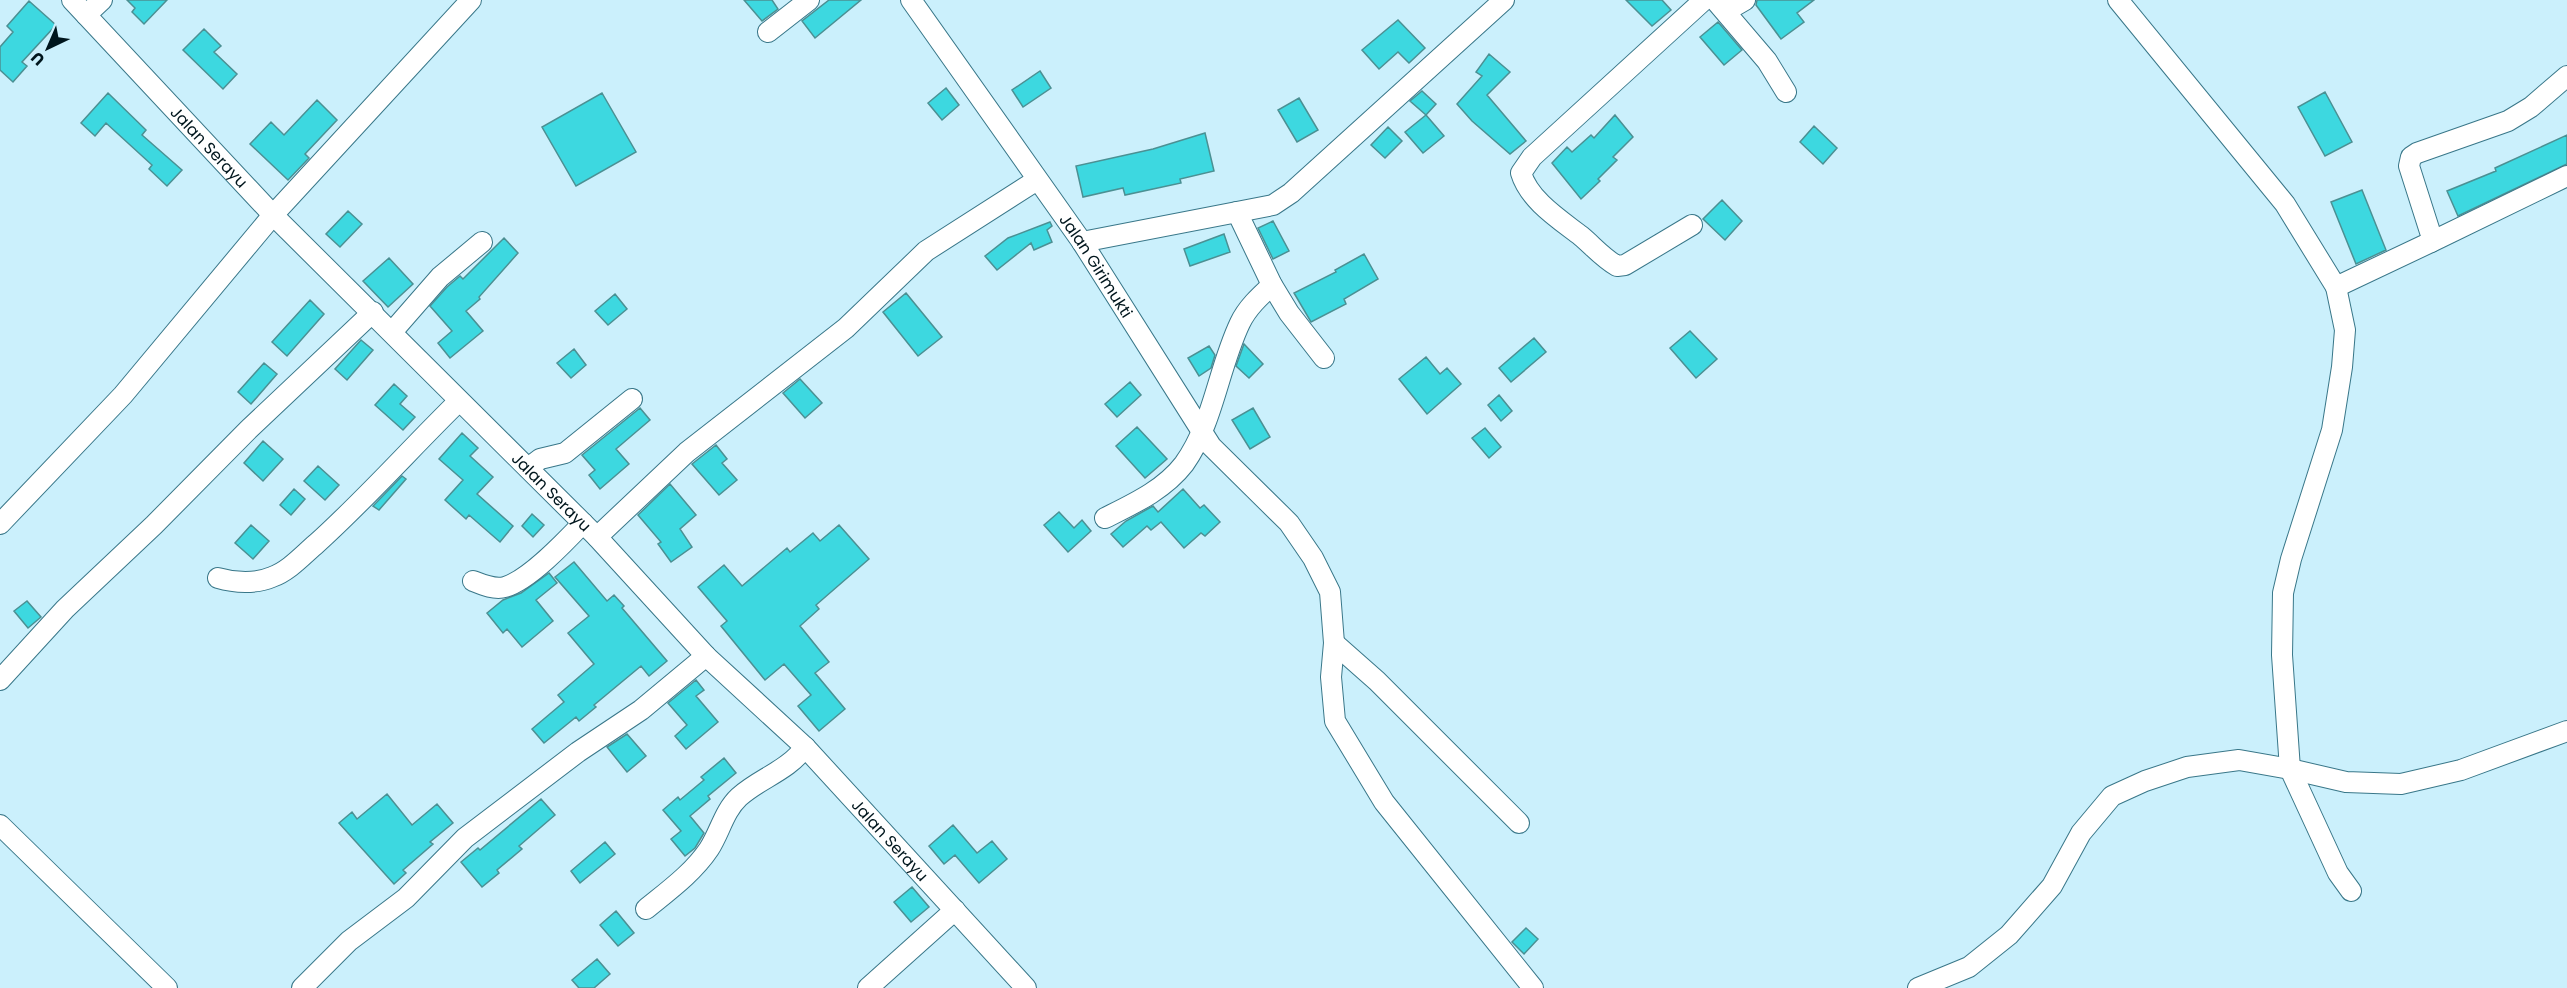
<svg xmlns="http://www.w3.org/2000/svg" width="2567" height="988" font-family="Poppins,sans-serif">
  <rect width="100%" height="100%" fill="#cbf0fc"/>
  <!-- building -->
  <path fill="#3dd8e0" stroke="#4b9093" stroke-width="1.5" d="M127,0H167L144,24L132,12L135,8Z
    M744,0H772L778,9L762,21Z
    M829,0H861L815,38L802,21Z
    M1626,0H1662L1671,10L1652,26Z
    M1757,0H1814L1797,13L1804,22L1781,39L1756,5Z
    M29,1L56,25L22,62L27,66L13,82L0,70V47L13,32L7,26Z
    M1398,20L1425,48L1409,63L1398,52L1379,69L1362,50Z
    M1718,22L1742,50L1724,65L1700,37Z
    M204,29L221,46L214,52L237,74L223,89L183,50Z
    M1489,54L1510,72L1487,95L1526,141L1510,154L1472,121L1457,104L1482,76L1476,72Z
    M1040,71L1051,88L1023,107L1012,90Z
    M946,88L959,105L942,120L928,103Z
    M1422,91L1436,104L1426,115L1410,101Z
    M2325,92L2352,142L2325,156L2298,107Z
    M108,93L146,130L142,135L182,170L167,186L149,169L152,165L106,123L95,136L81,123Z
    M602,93L636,152L576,186L542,127Z
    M1299,98L1318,130L1297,142L1278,110Z
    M317,100L337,120L305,154L309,158L288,180L250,144L271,122L284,135Z
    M1426,115L1444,136L1423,153L1405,132Z
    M1615,115L1633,137L1613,157L1617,160L1598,179L1600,181L1581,199L1552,163L1567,147L1572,152L1591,135L1594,138Z
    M1814,126L1837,148L1823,164L1800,142Z
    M1388,127L1402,141L1385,158L1371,145Z
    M1205,133L1214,171L1180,179L1181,183L1125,195L1123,188L1083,197L1076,166L1153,149Z
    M2567,135V164L2458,216L2447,191L2496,171L2495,168Z
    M2362,190L2386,250L2356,264L2331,202Z
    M1722,200L1742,221L1725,240L1703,219Z
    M348,211L362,224L340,247L326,234Z
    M1273,221L1289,251L1273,259L1258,228Z
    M1050,222L1052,226L1047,230L1052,242L1034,250L1031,243L997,270L985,256L1008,238Z
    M1224,234L1230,252L1190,266L1184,249Z
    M504,238L518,253L479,297L480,299L466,311L483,331L450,358L438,343L452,331L430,306L447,287L460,276L463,279Z
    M1364,254L1378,279L1344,299L1346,304L1311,322L1294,293L1336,272L1335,270Z
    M389,258L413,284L388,307L363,281Z
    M906,293L942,337L918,356L883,312Z
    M615,294L627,309L608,325L595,311Z
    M310,300L324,314L287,356L272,342Z
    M1690,331L1717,359L1696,378L1670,348Z
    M1534,338L1546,352L1511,382L1499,368Z
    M361,340L373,350L347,380L335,369Z
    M1244,344L1263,364L1249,378L1236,366Z
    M1209,346L1215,355L1211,368L1199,376L1188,358Z
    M574,349L586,365L571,378L557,363Z
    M1426,357L1440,374L1447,368L1461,384L1427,414L1399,379Z
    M264,363L277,374L251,404L238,392Z
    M800,379L822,403L805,418L783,393Z
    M1130,382L1141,395L1117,417L1105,404Z
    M394,384L407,396L400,404L415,417L403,430L375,405Z
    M1499,395L1512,411L1501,421L1488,405Z
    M640,408L650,420L616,449L629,464L600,489L589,475L595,470L582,455Z
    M1253,408L1270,437L1250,449L1232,420Z
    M1137,427L1167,459L1145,478L1116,446Z
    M1485,428L1501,447L1489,458L1472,438Z
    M462,433L478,448L470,456L493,477L477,494L513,526L500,542L469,515L466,519L445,500L463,480L439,459Z
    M263,441L283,459L263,481L244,463Z
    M716,445L727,459L722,463L737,480L719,495L692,464Z
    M318,466L339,485L325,500L304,481Z
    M402,476L406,479L379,510L373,506Z
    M670,484L696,515L680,529L692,547L671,562L658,544L661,542L638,515Z
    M294,489L305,499L291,515L280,505Z
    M1183,489L1200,508L1204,505L1220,522L1205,536L1201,533L1184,548L1161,522L1151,530L1147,526L1123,547L1111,534L1126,521L1153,506L1158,512Z
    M1059,512L1074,528L1082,520L1091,531L1068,552L1044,525Z
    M532,514L544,525L533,537L522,526Z
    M251,525L269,541L253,559L235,543Z
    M839,525L869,559L816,605L819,609L800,626L829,662L815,673L845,709L819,731L798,706L811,695L784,664L765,680L721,626L727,621L698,587L724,565L742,586L787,548L790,552L813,533L820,541Z
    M574,562L607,601L614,595L624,606L622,608L667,661L649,676L641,666L594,705L596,707L579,721L576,717L544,743L532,729L564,702L558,695L594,664L568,633L589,616L555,577Z
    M549,573L557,583L536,600L553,621L522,647L507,629L503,633L487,613L503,600L521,593Z
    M27,601L41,617L28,628L14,611Z
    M696,680L704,690L696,696L718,722L686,749L675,736L687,725L668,703Z
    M627,734L646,756L627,772L607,747Z
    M724,758L736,773L708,796L710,799L690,816L704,833L695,848L685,856L671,839L681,831L663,810L678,797L680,800L704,780L701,777Z
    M387,794L412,825L437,804L453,823L430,842L433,844L403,870L406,873L394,884L339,823L352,812L357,819Z
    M541,799L555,815L519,846L522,849L497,870L499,873L482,887L461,862L478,848L480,850Z
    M953,825L977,853L992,841L1007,859L979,883L955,855L944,864L929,846Z
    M605,842L615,854L580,883L571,871Z
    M912,887L929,907L911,922L894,902Z
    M616,911L634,933L618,946L600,925Z
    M1526,928L1538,939L1524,954L1512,942Z
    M597,959L610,974L594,988H579L572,980Z"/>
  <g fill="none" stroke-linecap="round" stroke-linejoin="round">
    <!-- minor casing -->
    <g stroke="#397789" stroke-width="22">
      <g id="minor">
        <path id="s1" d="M72,0L273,215L597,537L706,656L805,747L1026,988"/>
        <path id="s2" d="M911,0L1082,242L1211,446L1289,523L1313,558L1330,592L1334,643L1331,677L1335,721L1384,802L1533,988"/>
        <path d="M1715,0L1767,61L1786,92"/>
        <path d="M2118,0L2285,204L2336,287L2431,242V235L2409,166L2411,157L2417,153L2508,121L2531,107L2567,76"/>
        <path d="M1726,11L1745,0"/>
        <path d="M86,15L102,0"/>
        <path d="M768,32L809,0"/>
        <path d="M1237,212L1272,285L1289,313L1324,358"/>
        <path d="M1692,225L1625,265L1617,266C1603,258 1593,246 1581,236C1559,219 1529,200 1521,173L1532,157L1704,0"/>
        <path d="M1082,242L1273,205L1291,193L1504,0"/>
        <path d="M2431,242L2567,176"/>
        <path d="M2336,287L2345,330L2342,367L2332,430L2291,559L2283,593L2282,655L2290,769L2338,873L2351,891"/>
        <path d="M392,332L440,277L482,242"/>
        <path d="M528,468L540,459L565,453L632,399"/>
        <path d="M1105,518C1133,504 1164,490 1184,464C1214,422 1218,369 1240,323C1247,308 1260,296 1272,285"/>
        <path d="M0,524L123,395L273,215L471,0"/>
        <path d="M597,537L687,452L846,328L926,251L1037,180"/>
        <path d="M218,578C235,583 256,584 272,577C289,571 303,555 316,544C366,499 411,448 459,401"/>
        <path d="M473,581C483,585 495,590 505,587C529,580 565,542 583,523"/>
        <path d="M1334,643L1377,681L1519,823"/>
        <path d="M0,680L65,609L154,525L249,429L373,312"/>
        <path d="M0,825L167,988"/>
        <path d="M646,909C668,891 693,873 709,849C720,832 724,811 739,797C760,778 788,771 805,747"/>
        <path d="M302,988L349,941L406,898L465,838L578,752L641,710L706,656"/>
        <path d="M868,988L955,910"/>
        <path d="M1918,988L1969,967L2009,935L2052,886L2081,833L2112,796L2145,781L2187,767L2239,760L2290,769L2346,782L2401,784L2461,770L2567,731"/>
      </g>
    </g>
    <!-- minor -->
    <use href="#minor" stroke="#fff" stroke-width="20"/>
  </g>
  <g text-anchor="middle" stroke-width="5" stroke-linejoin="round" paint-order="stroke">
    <!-- street labels -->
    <g font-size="16" fill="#00161d" stroke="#cbf0fc">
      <text dy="6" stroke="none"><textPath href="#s1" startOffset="201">Jalan Serayu</textPath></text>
      <text dy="6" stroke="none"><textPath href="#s2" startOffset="324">Jalan Girimukti</textPath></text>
      <text dy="6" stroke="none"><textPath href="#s1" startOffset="687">Jalan Serayu</textPath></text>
      <text dy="6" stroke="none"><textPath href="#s1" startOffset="1173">Jalan Serayu</textPath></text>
    </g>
  </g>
  <!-- north arrow -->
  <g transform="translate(48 48) rotate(224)" stroke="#cbf0fc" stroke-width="4.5" paint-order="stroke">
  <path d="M0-4.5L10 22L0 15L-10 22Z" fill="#00161d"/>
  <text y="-9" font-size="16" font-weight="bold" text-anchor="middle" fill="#00161d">U</text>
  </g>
</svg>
